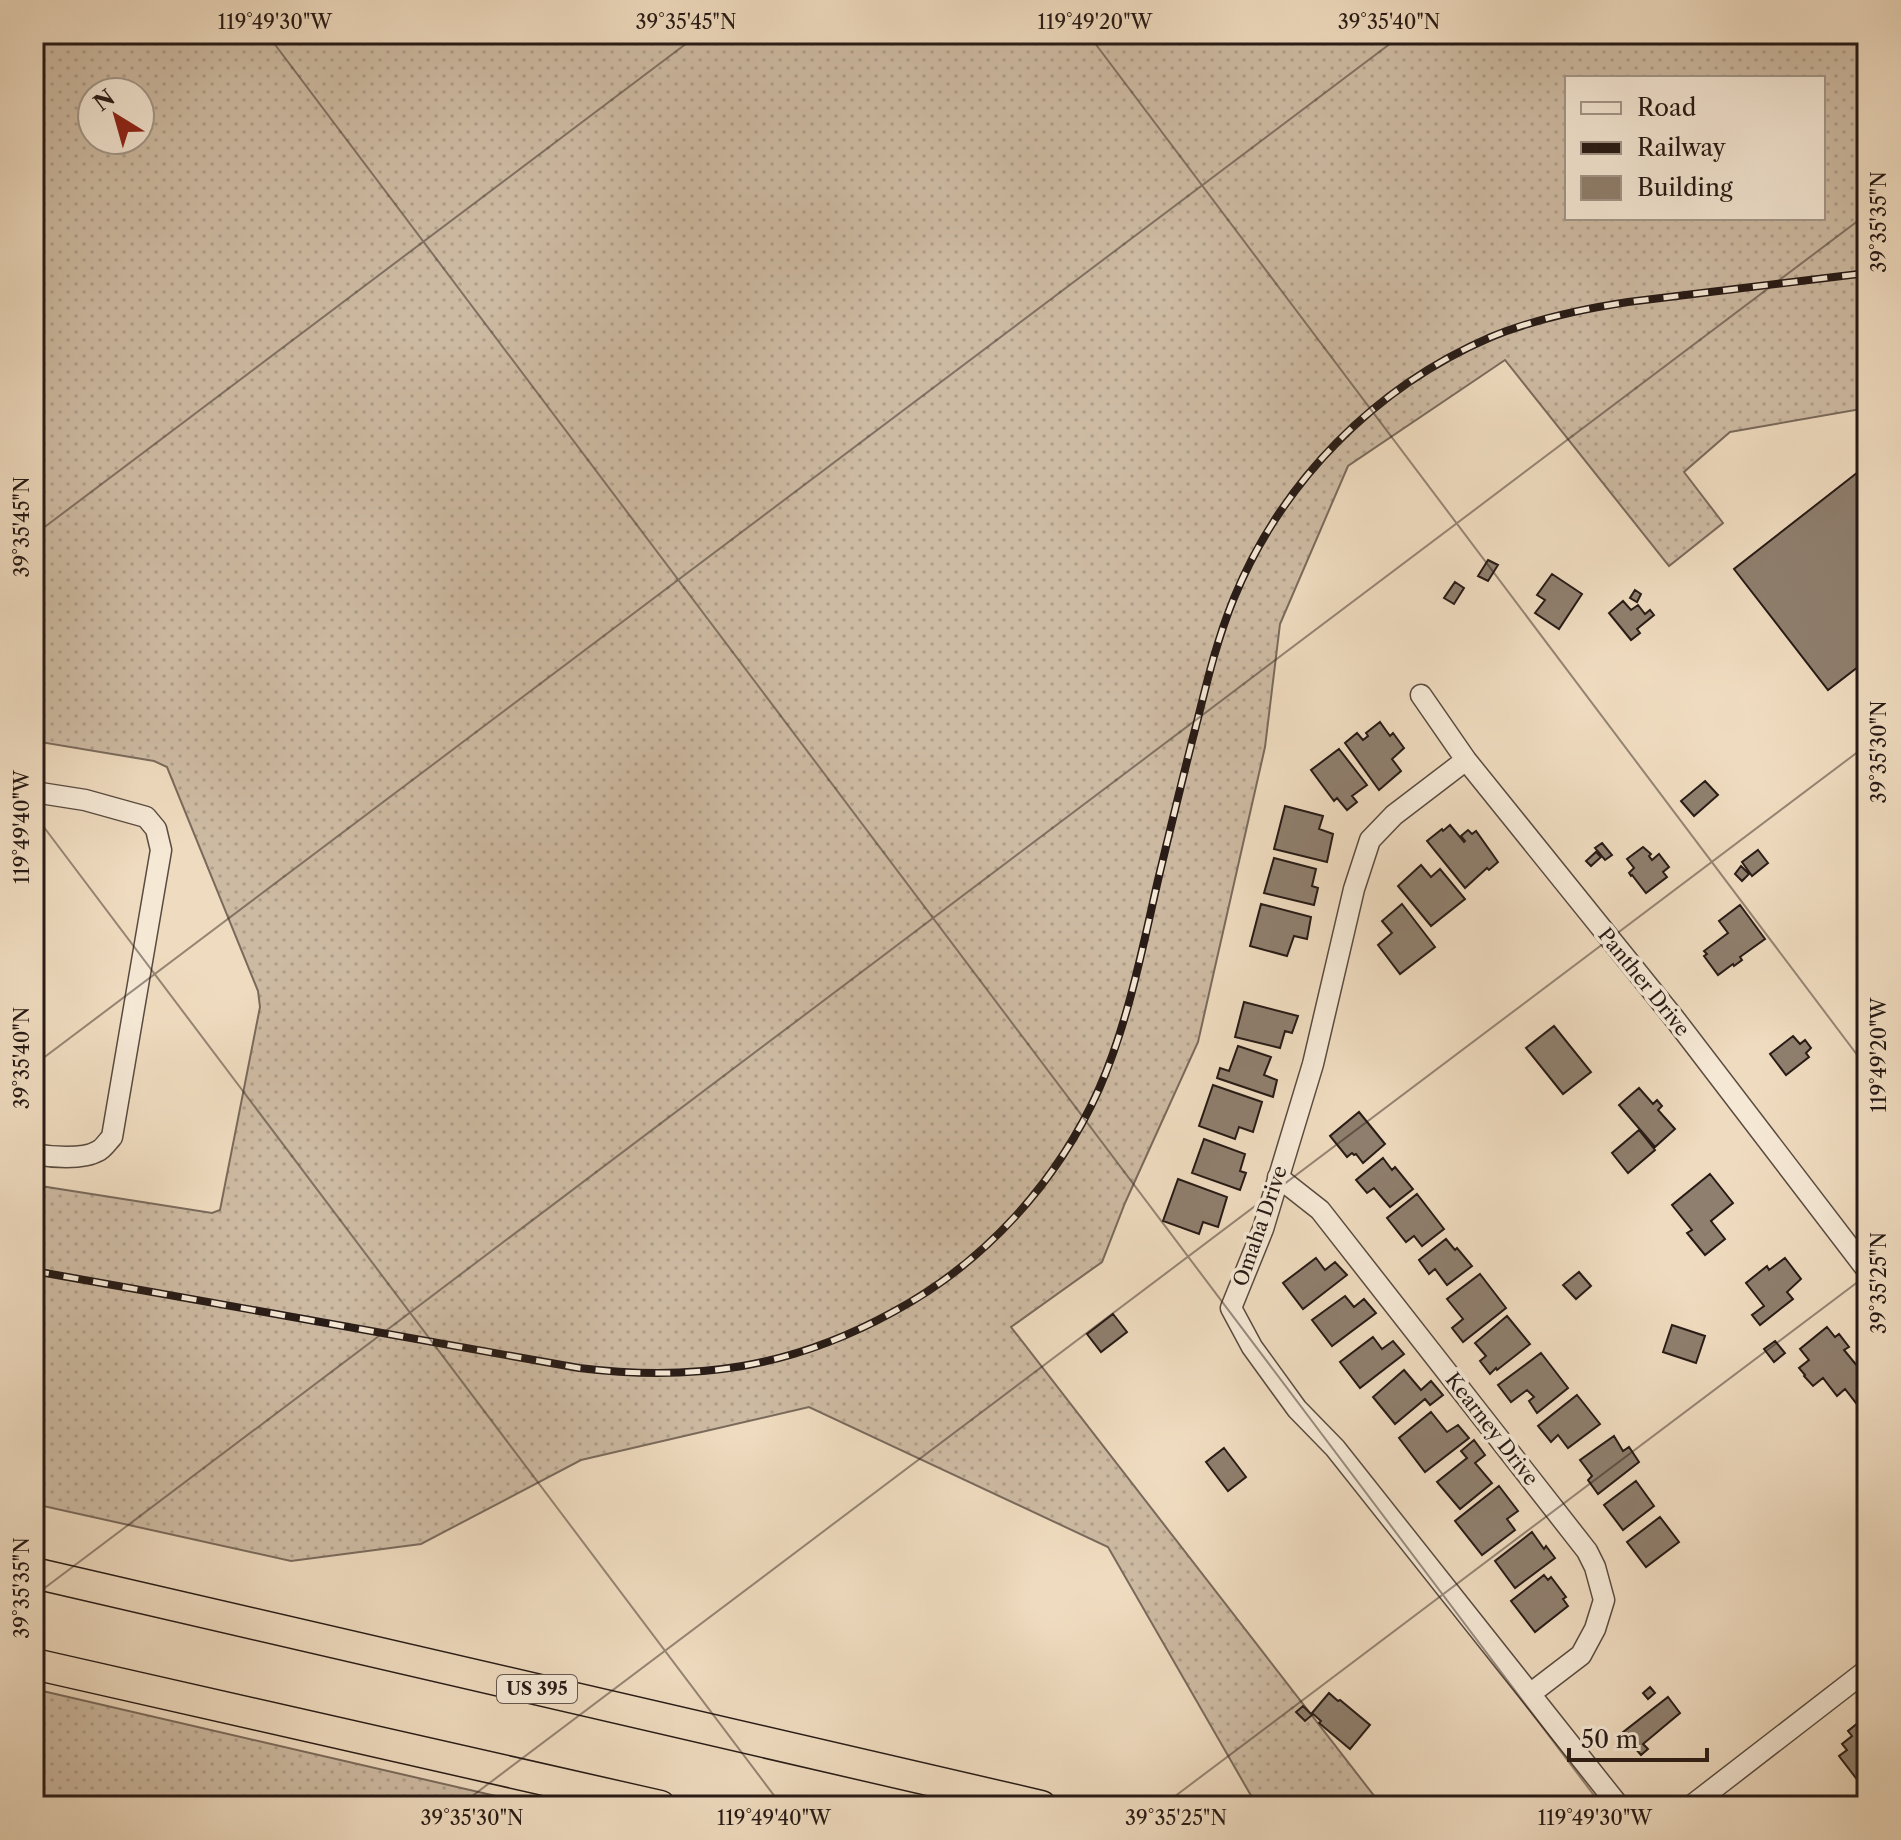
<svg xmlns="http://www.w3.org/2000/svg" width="1901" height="1840" font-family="'Libre Caslon Text',serif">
  <defs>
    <pattern id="grass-dots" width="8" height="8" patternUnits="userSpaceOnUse" patternTransform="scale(2)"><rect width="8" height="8" fill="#cdbaa2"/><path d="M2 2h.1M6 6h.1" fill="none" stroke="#b09f8b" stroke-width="1.8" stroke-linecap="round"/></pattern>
  </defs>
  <rect width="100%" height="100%" fill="#efdbbf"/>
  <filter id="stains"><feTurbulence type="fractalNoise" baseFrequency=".0025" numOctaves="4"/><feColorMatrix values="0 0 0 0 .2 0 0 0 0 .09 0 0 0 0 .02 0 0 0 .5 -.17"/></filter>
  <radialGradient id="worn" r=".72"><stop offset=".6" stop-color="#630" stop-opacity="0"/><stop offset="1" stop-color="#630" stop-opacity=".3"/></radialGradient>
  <!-- grass -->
  <path fill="url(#grass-dots)" stroke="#7a6a5c" stroke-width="2" fill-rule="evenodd" d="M34,34H1867V408L1730,432L1684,472L1723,523L1669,566L1505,360L1348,466L1280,624L1265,747L1198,1042L1125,1203L1102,1262L1011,1327L1382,1806H1257L1108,1547L809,1407L581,1460L421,1544L291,1561L34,1504V1185L212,1213L220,1210L260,1007L258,991L167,767L154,761L34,741ZM1567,78H1823V218H1567ZM92,92H140V140H92Z
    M34,1689L539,1806H34Z"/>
  <!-- building -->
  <path fill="#8f7f6e" stroke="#281b16" stroke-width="2" d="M1867,465V660L1828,690L1734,569Z
    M1488,560L1498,565L1488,581L1478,576Z
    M1552,574L1582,594L1559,629L1535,613L1545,600L1537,595Z
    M1455,582L1464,588L1454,604L1444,598Z
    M1635,590L1641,594L1637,602L1630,598Z
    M1623,601L1631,610L1638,605L1645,614L1650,610L1654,615L1637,629L1640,633L1631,640L1609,613Z
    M1380,722L1390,736L1393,733L1404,748L1392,759L1401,771L1379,790L1345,743L1357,733L1363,740L1368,736L1366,733Z
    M1339,749L1367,785L1352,796L1357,802L1347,810L1337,798L1334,801L1311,770Z
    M1705,781L1718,795L1694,816L1681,801Z
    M1285,806L1323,816L1319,829L1333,834L1327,862L1274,849Z
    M1450,825L1464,842L1465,841L1461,836L1468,830L1472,834L1476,831L1498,862L1489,870L1487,868L1465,888L1427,841L1442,829L1443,831Z
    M1602,843L1612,855L1605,860L1595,848Z
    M1643,847L1651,854L1649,856L1652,860L1659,854L1669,867L1663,872L1667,877L1646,893L1632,875L1631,876L1629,873L1634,868L1627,859Z
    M1758,850L1768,863L1752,876L1742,862Z
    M1596,852L1601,857L1591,866L1586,861Z
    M1274,858L1316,869L1312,886L1318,888L1314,905L1264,893Z
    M1421,865L1431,877L1440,869L1465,899L1431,926L1398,886Z
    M1741,866L1749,874L1742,881L1735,874Z
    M1261,904L1311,917L1307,939L1294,936L1287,956L1250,946Z
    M1402,904L1435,947L1400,974L1378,945L1392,933L1382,921Z
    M1740,905L1765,939L1740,957L1742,960L1734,966L1733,964L1718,975L1704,956L1707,954L1704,951L1728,933L1719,921Z
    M1244,1002L1298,1016L1292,1033L1285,1031L1280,1048L1235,1037Z
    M1554,1026L1591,1072L1563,1094L1526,1048Z
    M1793,1036L1800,1044L1805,1040L1811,1048L1806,1053L1809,1057L1786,1075L1770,1054Z
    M1238,1046L1271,1057L1264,1075L1277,1080L1273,1097L1217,1078L1220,1068L1229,1071Z
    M1213,1085L1262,1102L1253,1132L1239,1127L1235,1139L1199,1126Z
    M1639,1088L1653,1104L1657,1100L1662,1106L1658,1110L1675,1129L1655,1147L1619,1105Z
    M1359,1112L1385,1144L1363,1163L1356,1154L1354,1155L1352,1153L1347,1157L1330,1136Z
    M1639,1130L1655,1150L1628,1173L1612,1153Z
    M1204,1139L1245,1154L1240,1171L1246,1173L1240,1190L1192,1173Z
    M1383,1158L1392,1170L1395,1167L1413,1189L1390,1207L1374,1188L1367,1193L1356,1180Z
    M1710,1174L1733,1203L1711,1221L1725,1239L1705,1255L1687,1233L1692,1230L1672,1205Z
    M1178,1179L1227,1197L1218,1227L1203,1222L1199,1234L1163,1221Z
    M1417,1194L1444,1229L1422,1246L1414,1236L1406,1242L1387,1218Z
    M1446,1239L1455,1250L1457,1248L1472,1266L1447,1285L1435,1269L1429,1274L1419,1260Z
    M1316,1258L1325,1270L1335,1262L1347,1275L1303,1309L1283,1283Z
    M1785,1258L1801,1279L1787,1292L1793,1299L1760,1325L1752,1315L1764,1306L1746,1283L1767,1266L1769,1270Z
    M1579,1272L1591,1286L1576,1299L1563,1285Z
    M1480,1274L1506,1308L1463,1342L1452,1328L1463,1319L1447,1299Z
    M1345,1296L1354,1307L1364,1299L1376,1313L1332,1346L1312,1320Z
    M1113,1314L1127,1332L1101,1352L1087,1334Z
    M1507,1316L1530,1344L1497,1370L1496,1368L1490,1374L1480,1361L1486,1356L1475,1343Z
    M1672,1325L1705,1336L1696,1363L1663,1352Z
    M1827,1327L1835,1337L1839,1334L1849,1347L1844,1350L1863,1373L1858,1378L1867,1389V1394L1856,1403L1845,1389L1837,1396L1823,1378L1813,1386L1804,1376L1805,1375L1799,1368L1809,1360L1800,1349Z
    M1373,1337L1382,1349L1393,1341L1404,1354L1360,1388L1340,1362Z
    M1775,1341L1785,1353L1774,1362L1764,1349Z
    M1541,1353L1568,1388L1537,1413L1529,1401L1534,1397L1527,1390L1511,1402L1498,1385Z
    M1404,1370L1421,1390L1431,1381L1443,1395L1430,1405L1425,1399L1395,1424L1373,1397Z
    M1577,1395L1600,1424L1568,1448L1558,1435L1551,1442L1538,1426Z
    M1431,1412L1447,1432L1458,1425L1469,1438L1425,1472L1399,1438Z
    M1614,1436L1623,1451L1629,1447L1639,1462L1598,1494L1588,1480L1592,1476L1580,1460Z
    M1474,1440L1485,1455L1475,1463L1492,1483L1460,1509L1437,1482L1467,1458L1461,1451Z
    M1224,1448L1246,1477L1228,1491L1206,1462Z
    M1636,1481L1654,1506L1623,1530L1604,1505Z
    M1499,1486L1518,1511L1507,1519L1515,1530L1482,1555L1455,1521Z
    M1660,1517L1679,1542L1646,1567L1627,1542Z
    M1532,1532L1544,1549L1546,1546L1555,1558L1515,1588L1495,1561Z
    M1544,1575L1548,1580L1551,1577L1566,1597L1563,1599L1568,1606L1535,1632L1511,1601Z
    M1650,1687L1655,1693L1648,1699L1643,1693Z
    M1329,1693L1338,1701L1340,1700L1370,1725L1350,1749L1319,1723L1321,1721L1312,1713Z
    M1668,1697L1680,1713L1643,1744L1648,1749L1641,1755L1622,1733Z
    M1303,1706L1312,1715L1305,1721L1296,1712Z
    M1864,1718L1867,1723V1781L1862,1786L1839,1756L1847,1750L1842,1744L1852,1736L1848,1731Z"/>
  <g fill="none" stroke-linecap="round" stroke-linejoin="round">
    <!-- minor casing -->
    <g stroke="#5a4b40" stroke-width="23">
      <path id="minor" d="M1421,695L1466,760L1674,1018L1867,1270
        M1466,760L1394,815L1370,840L1354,889L1313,1064L1263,1229L1231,1308L1252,1347L1297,1409L1335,1448L1619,1806
        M34,792L85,800L146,817L156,829L161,850L112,1137C108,1141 103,1149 98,1151C83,1160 50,1157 34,1154
        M1278,1177L1320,1210L1587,1551L1595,1567L1604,1600L1595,1629L1581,1655L1530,1694
        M1691,1806L1867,1670"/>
    </g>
    <!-- highway casing -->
    <g stroke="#281b16" stroke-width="33">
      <path id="highway" d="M34,1573L1041,1806
        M34,1664L660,1806"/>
    </g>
    <!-- minor -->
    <use href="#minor" stroke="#f5e8d5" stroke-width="20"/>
    <!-- highway -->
    <use href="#highway" stroke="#efdbbf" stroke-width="30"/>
    <!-- rail casing -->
    <g stroke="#281b16" stroke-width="8">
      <path id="rail" d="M34,1271L579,1368C694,1382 791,1368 893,1312C984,1263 1057,1183 1099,1089C1128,1023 1142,950 1158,880C1171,826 1184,772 1198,718C1208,677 1218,637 1234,598C1282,481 1375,387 1491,337C1535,319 1582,309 1628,302L1867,273"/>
    </g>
    <!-- rail -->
    <use href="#rail" stroke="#f5e8d5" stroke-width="5" stroke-dasharray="15" stroke-linecap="butt"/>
  </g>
  <!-- ticks -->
  <path fill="none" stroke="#281b16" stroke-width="2" stroke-opacity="0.45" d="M267,34L1602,1806M1088,34L1867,1068M34,535L699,34M34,814L782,1806M34,1065L1403,34M34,1596L1867,214M459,1806L1867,745M1162,1806L1867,1275M1866,1806L1867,1805"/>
  <g text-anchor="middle" stroke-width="7" stroke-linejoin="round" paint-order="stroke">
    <!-- shield labels -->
    <rect fill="#f5e8d5" stroke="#66584f" stroke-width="2" x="497" y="1675" width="80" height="28" rx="6"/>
    <g font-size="18" font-weight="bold" fill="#281b16">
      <text x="537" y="1695">US 395</text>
    </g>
    <!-- street labels -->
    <g font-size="20" fill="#281b16" stroke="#f5e8d5">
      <text transform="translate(1644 982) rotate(51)" y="7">Panther Drive</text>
      <text transform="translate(1260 1226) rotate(-71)" y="7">Omaha Drive</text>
      <text transform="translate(1492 1429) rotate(52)" y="7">Kearney Drive</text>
    </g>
  </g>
  <!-- margin -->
  <rect width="1901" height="1840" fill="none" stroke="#efdbbf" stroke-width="88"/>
  <!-- legend -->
  <rect x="1565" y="76" width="260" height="144" fill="#f5e8d5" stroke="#a39689" stroke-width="2"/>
  <rect x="1581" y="102" width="40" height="12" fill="#f5e8d5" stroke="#a39689" stroke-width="2"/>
  <text x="1637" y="116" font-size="24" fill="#281b16">Road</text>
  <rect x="1581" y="142" width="40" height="12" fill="#281b16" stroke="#a39689" stroke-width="2"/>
  <text x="1637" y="156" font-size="24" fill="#281b16">Railway</text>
  <rect x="1581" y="176" width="40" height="24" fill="#8f7f6e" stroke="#a39689" stroke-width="2"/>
  <text x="1637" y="196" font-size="24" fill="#281b16">Building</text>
  <!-- north arrow -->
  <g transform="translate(116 116) rotate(323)"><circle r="38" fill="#f5e8d5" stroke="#a39689" stroke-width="2"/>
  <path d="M0-6L14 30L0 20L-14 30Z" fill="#8f2418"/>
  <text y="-12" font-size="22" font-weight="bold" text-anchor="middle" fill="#281b16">N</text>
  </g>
  <!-- scale -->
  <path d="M1569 1748v12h138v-12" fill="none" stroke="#281b16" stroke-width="4"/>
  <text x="1581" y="1748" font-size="24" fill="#281b16" stroke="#f5e8d5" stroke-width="6" paint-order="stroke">50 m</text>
  <rect x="44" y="44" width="1813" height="1752" fill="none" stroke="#281b16" stroke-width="3"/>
  <g font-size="20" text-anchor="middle" fill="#281b16">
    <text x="275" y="29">119°49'30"W</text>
    <text x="686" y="29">39°35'45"N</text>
    <text x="1095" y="29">119°49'20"W</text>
    <text x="1389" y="29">39°35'40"N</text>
    <text transform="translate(1879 222) rotate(-90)" y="7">39°35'35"N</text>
    <text transform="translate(22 527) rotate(-90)" y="7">39°35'45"N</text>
    <text transform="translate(1879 752) rotate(-90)" y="7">39°35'30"N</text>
    <text transform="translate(22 827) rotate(-90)" y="7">119°49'40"W</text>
    <text transform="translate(1879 1055) rotate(-90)" y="7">119°49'20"W</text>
    <text transform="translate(22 1058) rotate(-90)" y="7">39°35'40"N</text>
    <text transform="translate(1879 1283) rotate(-90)" y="7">39°35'25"N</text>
    <text transform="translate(22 1588) rotate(-90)" y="7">39°35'35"N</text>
    <text x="472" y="1825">39°35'30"N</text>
    <text x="774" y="1825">119°49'40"W</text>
    <text x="1176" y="1825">39°35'25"N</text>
    <text x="1595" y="1825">119°49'30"W</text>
  </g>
  <rect width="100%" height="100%" filter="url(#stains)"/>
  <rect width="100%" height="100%" fill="url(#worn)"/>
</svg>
